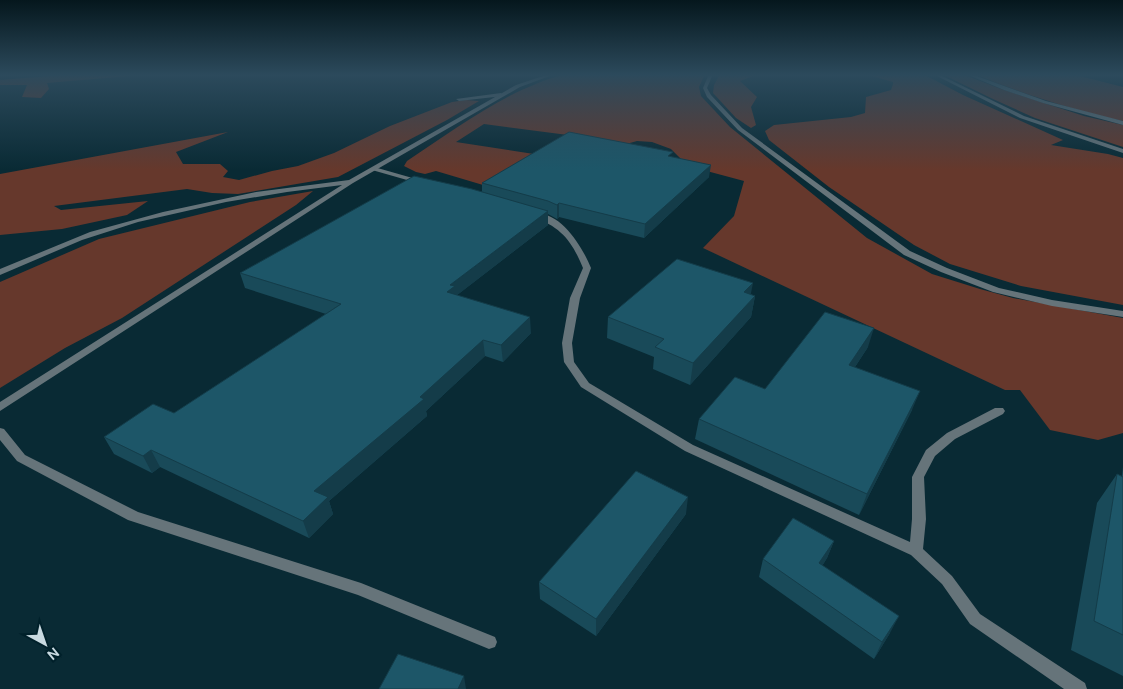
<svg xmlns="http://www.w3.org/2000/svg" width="1123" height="689" font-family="'DM Sans',sans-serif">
  <rect width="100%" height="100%" fill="#092a34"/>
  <!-- green -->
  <path fill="#66382c" d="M73,74H153L47,83L49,89L41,98L22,97L27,85H0V80Z
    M565,74H705L699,87L701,96L730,127L867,238L932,274L980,289L1013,298L1123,318V433L1098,440L1050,430L1020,390H1005L703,248L734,216L744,181L688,166L671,149L652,142L637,141L612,148L591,138L484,124L456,142L534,154L483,185L436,171L425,174L416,172L404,166L407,161C457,128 506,90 565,74Z
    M720,74H767L753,76L740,81L757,97L751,107L756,125L751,128L736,118L713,93L714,85Z
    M865,74H923L963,95L1063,140L1051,145L1108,154L1123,158V305L1021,286L950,264L914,245L829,187L769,140L765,131L774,125L851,117L865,113L866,97L891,90L893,84V82Z
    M942,74H962L1001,89L1084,116L1123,125V147L1035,118L993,99Z
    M975,74H1072L1123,87V121C1072,110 1023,94 975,74Z
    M466,100L479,101L447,120L338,177L238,194L212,193L187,189L54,206L61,210L148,201L127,215L62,229L0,235V174L228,132L176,152L183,164H220L228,171L223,177L239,180L272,171L298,166L334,153L390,126L452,102Z
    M313,191L296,205L122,318L65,348L0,388V282L99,239L250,202Z"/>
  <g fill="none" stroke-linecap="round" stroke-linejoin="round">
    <!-- service -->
    <path fill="#66747a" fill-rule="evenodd" d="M501,93L503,96L459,101L456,99Z
      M374,167L423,181L424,182L421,184L372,170L371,169Z
      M533,213C561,211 582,246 591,268L580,298L572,343L574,362L589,383L693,445L910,542L912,519V477L926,450L947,433L995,408H1003L1005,411L1003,414L955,439L935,456L924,477L926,519L923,549L952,576L980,614L1085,683L1087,689H1064L970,624L942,584L911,555L685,451L581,387L564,362L562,343L570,298L583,268C572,241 561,227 533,217Z"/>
    <!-- minor -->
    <path fill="#66747a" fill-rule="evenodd" d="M549,74H555L520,87L353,183L0,411V402L342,185L287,192L226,202L138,222L82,240L0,275V269L90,232L163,212L256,192L349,180L516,85Z
      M709,74H713L707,88L711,95L742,128L910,251L947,268L999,288L1052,300L1123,311V317L1052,306L993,292L941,272L904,255L738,130L707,97L703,88Z
      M933,74H938L1024,116L1123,149V153L1020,118Z
      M966,74H971L1046,101L1123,121V125L1043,103L1004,90Z
      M0,428L4,429L25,455L138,512L361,583L495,637L497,642L495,647L489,649L358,595L128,520L17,461L0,440Z"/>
  </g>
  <!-- wall -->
  <path fill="#194a59" d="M673,157L709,177L644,238L559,217L557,219L548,214V225L457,295L531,333L503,362L485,356L426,411L427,416L329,501L333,514L309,538L160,467L152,473L114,454L104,437L174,413L326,314L245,288L240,273L482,192V183Z
    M750,294L755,296L751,317L690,385L653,369L654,357L607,338L608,317Z
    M868,347L855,367L912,410L859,515L695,439L699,419L765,389Z
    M1123,467V676L1071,650L1097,503L1117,474L1122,476Z
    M686,514L596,636L540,599L539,582Z
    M834,541L827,558L822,566L890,633L874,659L759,577L763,559Z"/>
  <!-- shaded-wall -->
  <path fill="#143c49" d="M711,165L709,177L644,238L645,224Z
    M559,203V217L557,219V205Z
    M548,211V225L456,296L447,292L450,285Z
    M753,283L749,303L755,296L751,317L690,385L693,363L744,292Z
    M530,317L531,333L503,362L501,345Z
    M874,328L868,347L843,385L849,365Z
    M483,340L485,356L426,411L427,416L329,501L333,514L309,538L303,521L314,491Z
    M920,391L912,410L859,515L867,494Z
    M151,450L160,467L152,473L143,456Z
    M688,497L686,514L596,636V619Z
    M834,541L827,558L813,581L819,563Z
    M899,616L890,633L874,659L882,642Z
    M464,676L466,689H458Z"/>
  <!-- building -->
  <path fill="#1d5668" stroke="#143c49" d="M569,132L673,152L668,156L711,165L645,224L559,203L557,205L548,201L482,183Z
    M414,176L472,189L548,211L450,285L455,286L447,292L530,317L501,345L483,340L420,397L424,399L314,491L328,497L303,521L151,450L143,456L104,437L153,404L174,413L341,304L240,273Z
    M677,259L753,283L744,292L755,296L693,363L655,347L664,339L608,317Z
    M825,312L874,328L849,365L920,391L867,494L699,419L735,377L765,389Z
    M636,471L688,497L596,619L539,582Z
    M1117,474L1123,477V635L1094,621Z
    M793,518L834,541L819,563L899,616L882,642L763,559Z
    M398,654L464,676L458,689H379Z"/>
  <!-- sky -->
  <linearGradient id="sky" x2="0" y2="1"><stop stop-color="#05171d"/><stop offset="0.44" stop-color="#2c4a5c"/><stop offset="1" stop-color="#2c4a5c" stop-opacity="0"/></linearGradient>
  <rect width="1123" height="170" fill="url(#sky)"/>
  <!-- north arrow -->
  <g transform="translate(45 644) rotate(140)" stroke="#00202a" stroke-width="4" paint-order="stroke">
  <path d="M0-4L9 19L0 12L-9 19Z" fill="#c8d9e0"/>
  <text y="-8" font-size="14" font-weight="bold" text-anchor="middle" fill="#c8d9e0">N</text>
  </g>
</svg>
